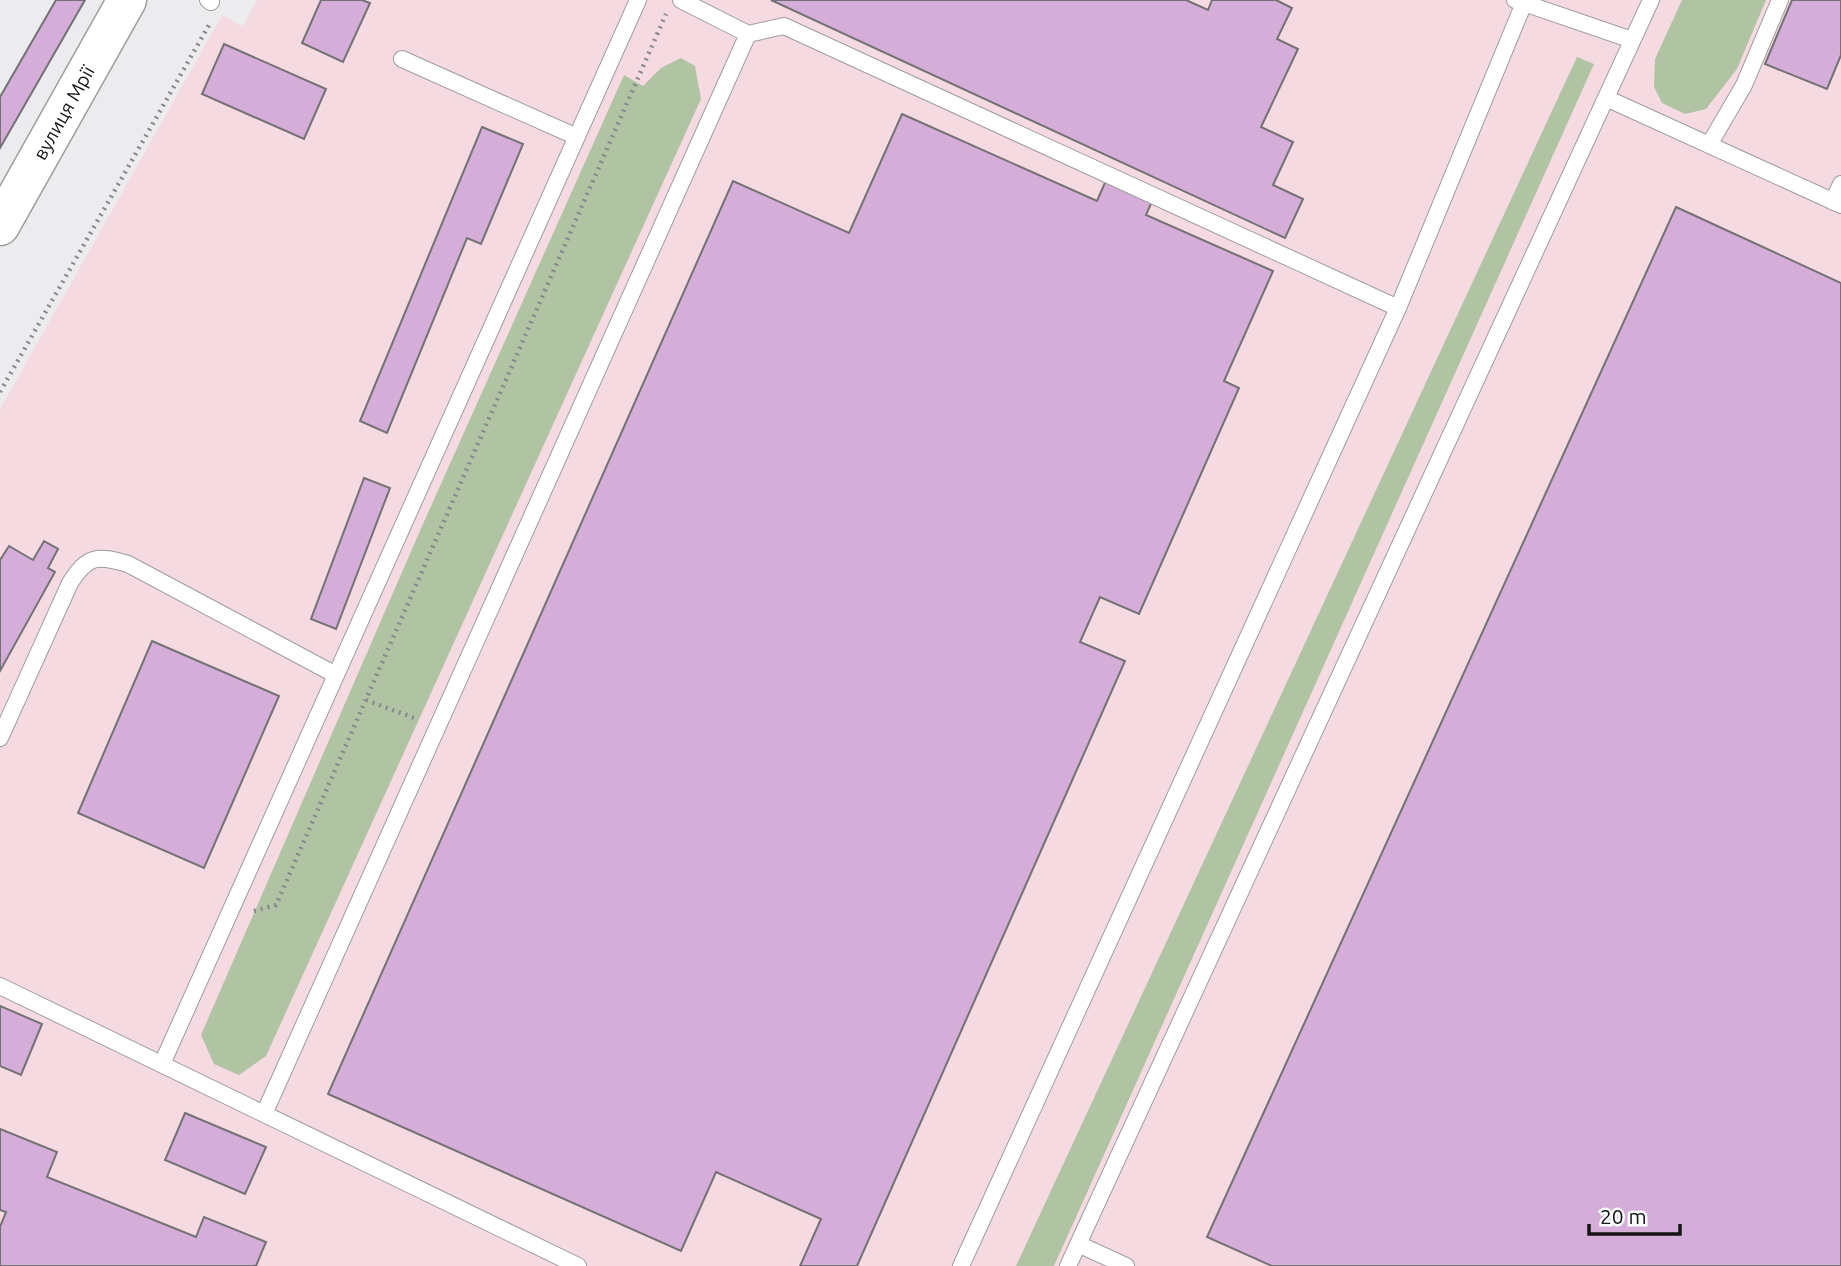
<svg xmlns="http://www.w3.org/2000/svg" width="1841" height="1266" font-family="Ubuntu,sans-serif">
  <rect width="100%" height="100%" fill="#ececef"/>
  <!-- industrial -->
  <path fill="#f5dbe1" d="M257,0H1841V1266H0V409L222,15L243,26Z"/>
  <!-- green -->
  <path fill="#b0c3a3" d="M1682,0H1766L1737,69L1706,109L1685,114L1662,103L1654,87L1655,59Z
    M1577,57L1594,64L1054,1266H1016Z
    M681,58L695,66L701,99L266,1056L239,1075L214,1064L201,1035L419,533L624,75L643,86L661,68Z"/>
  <!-- building -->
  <path fill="#d4aed9" stroke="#737173" stroke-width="2" d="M56,0H85L0,148V97Z
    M321,0H362L370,3L343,62L302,43Z
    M771,0H1186L1208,10L1212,0H1276L1292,8L1277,39L1298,49L1261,127L1293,142L1273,185L1303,199L1285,238Z
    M1792,0H1841V55L1827,89L1765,64Z
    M224,44L326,89L304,139L202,94Z
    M902,114L1097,201L1107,178L1153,199L1146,215L1273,271L1224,381L1239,388L1139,614L1100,597L1080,642L1125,661L857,1266H800L821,1219L716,1172L681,1251L328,1094L733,181L849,233Z
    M482,127L523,144L481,244L467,238L387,433L360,421Z
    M1676,207L1841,283V1266H1272L1207,1237Z
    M364,478L390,488L336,629L311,619Z
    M44,541L58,549L48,568L55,572L0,671V560L9,546L33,560Z
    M152,641L279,696L204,868L78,813Z
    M0,1006L42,1024L21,1075L0,1066Z
    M185,1113L266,1147L245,1194L165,1160Z
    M0,1129L57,1152L47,1177L196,1237L204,1217L266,1242L256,1266H0V1227L6,1212L0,1210Z"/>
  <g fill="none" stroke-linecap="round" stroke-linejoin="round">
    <!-- lane casing -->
    <g stroke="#9d9d9f" stroke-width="18">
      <path id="lane" d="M208,0L211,2
        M681,0L748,34L784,26L1398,308
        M1515,0L1632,40
        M402,59L577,137
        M1606,98L1841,205
        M1709,145L1744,85L1780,0
        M1833,202L1841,184
        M0,738L70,583C88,555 97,555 128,564L336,675
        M0,986L578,1266
        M162,1064L638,0
        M264,1114L748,34
        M1078,1244L1126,1266
        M961,1266L1398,308L1524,3
        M1068,1266L1651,0"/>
    </g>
    <!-- secondary casing -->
    <g stroke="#9d9d9f" stroke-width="41">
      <g id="secondary">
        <path id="s1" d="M0,226L127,0"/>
      </g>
    </g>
    <!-- path -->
    <path stroke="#88888b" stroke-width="4.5" stroke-dasharray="2 5" stroke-linecap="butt" d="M0,392L209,25
      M366,700L417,719
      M254,911L276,905L666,14"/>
    <!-- lane -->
    <use href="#lane" stroke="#fff" stroke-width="16"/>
    <!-- secondary -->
    <use href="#secondary" stroke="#fff" stroke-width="38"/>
  </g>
  <g text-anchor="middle" stroke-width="7" stroke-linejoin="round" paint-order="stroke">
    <!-- street labels -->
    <g font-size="19" fill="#141415" stroke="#f9fafc">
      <text dy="7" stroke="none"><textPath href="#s1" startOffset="130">вулиця Мрії</textPath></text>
    </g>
  </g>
  <!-- scale -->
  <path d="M1589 1224v10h91v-10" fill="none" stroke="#141415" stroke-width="3.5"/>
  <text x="1600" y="1224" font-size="21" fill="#141415" stroke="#f9fafc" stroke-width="5" paint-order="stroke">20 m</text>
</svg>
